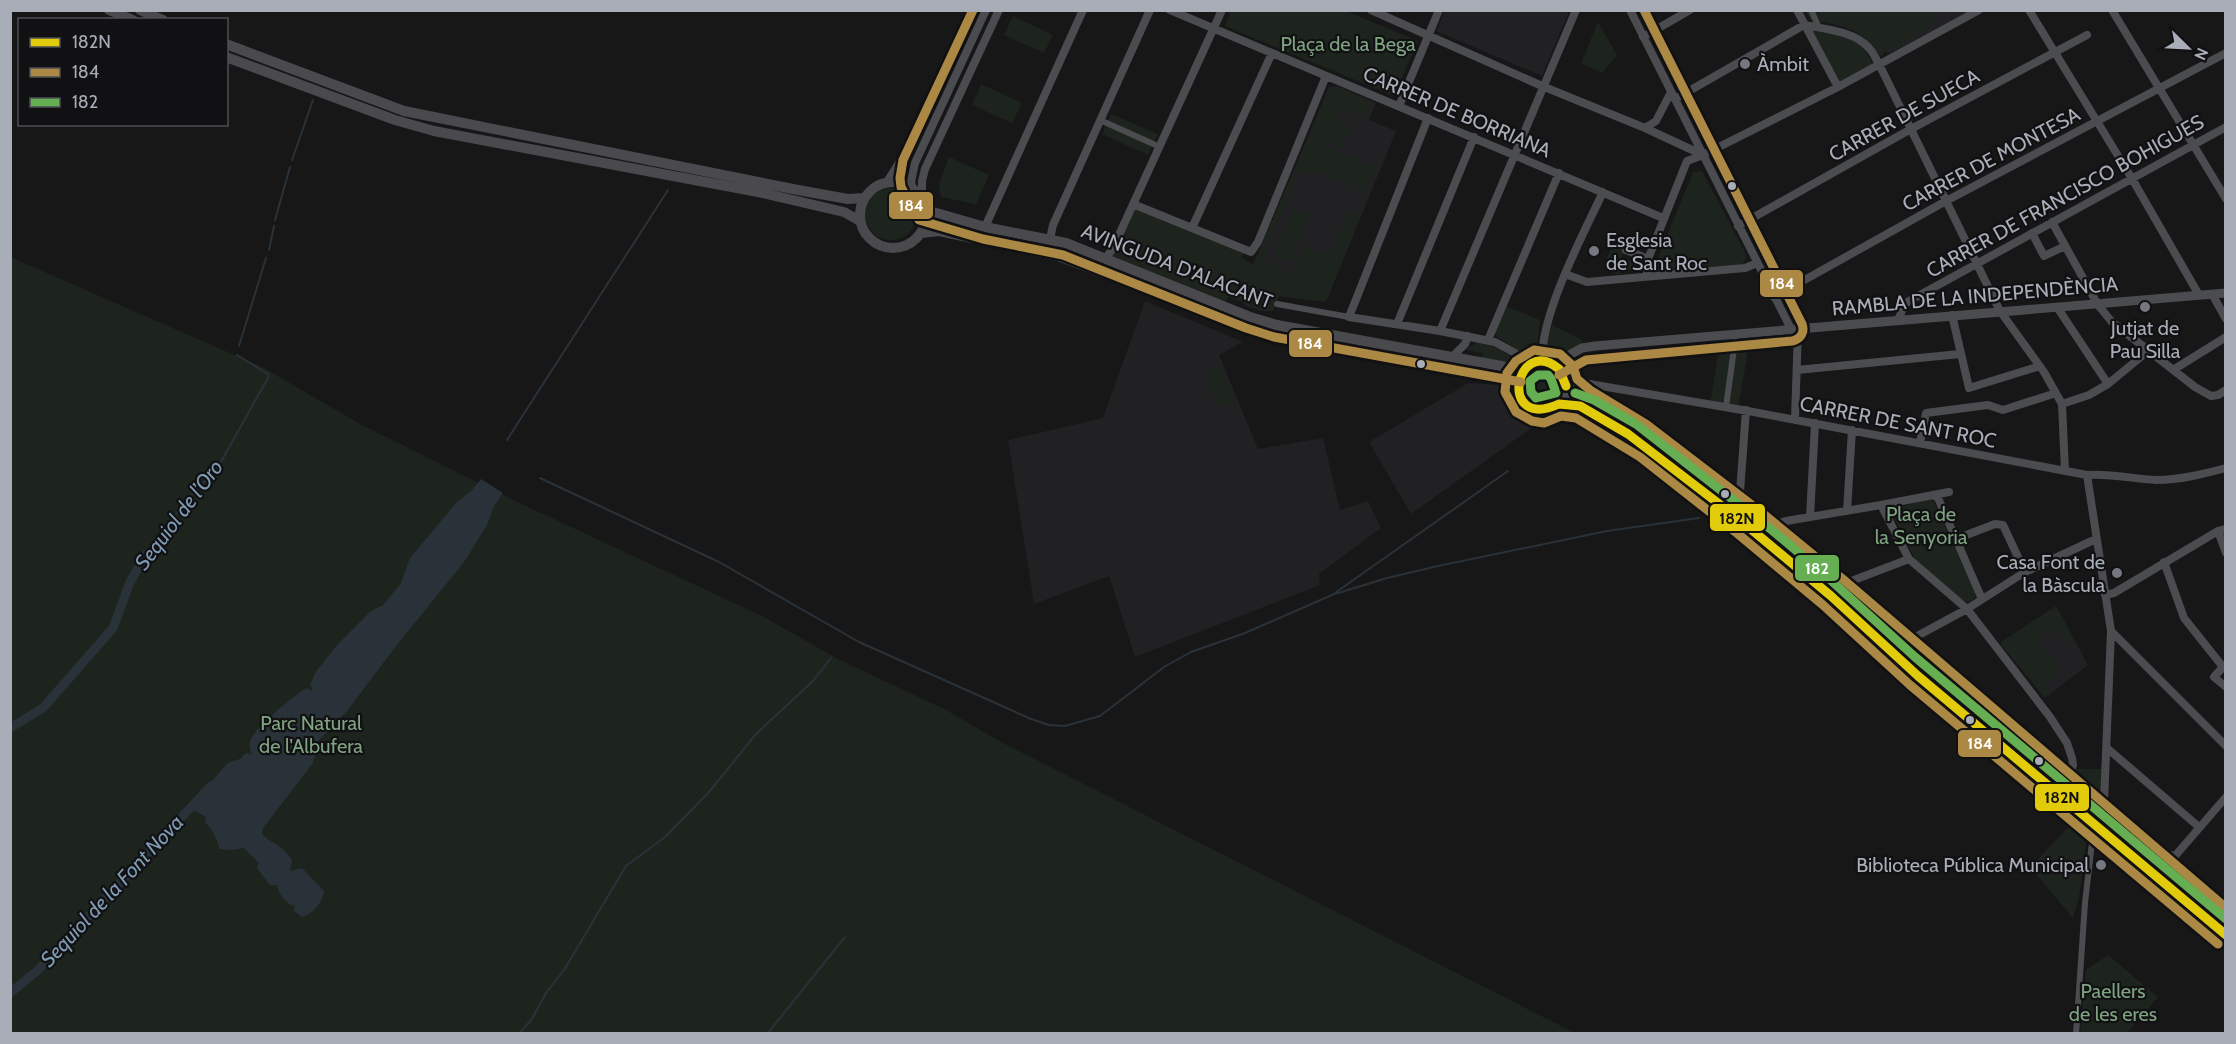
<svg xmlns="http://www.w3.org/2000/svg" width="2236" height="1044" font-family="Cabin,sans-serif">
  <rect width="100%" height="100%" fill="#171717"/>
  <!-- built -->
  <path fill="#212123" d="M1445,11H1569L1542,76L1436,31Z
    M1862,11H1968L1891,53L1883,52Z
    M1337,86L1376,103L1369,120L1396,131L1326,302L1272,295L1249,275L1329,87Z
    M1145,301L1243,342L1219,355L1258,449L1323,438L1340,510L1368,501L1381,528L1319,574L1320,585L1135,657L1109,576L1034,604L1008,440L1103,418Z
    M1468,383L1500,385L1536,425L1411,514L1369,442Z
    M2056,606L2088,665L2045,698L2000,643Z"/>
  <!-- green -->
  <path fill="#1d241e" d="M1231,11H1346L1418,41L1394,96L1225,26Z
    M1805,11H1932L1938,22L1889,51L1882,49L1884,54L1880,56C1859,27 1844,26 1811,20Z
    M1013,16L1053,35L1044,53L1004,35Z
    M1598,22L1617,55L1602,73L1581,63Z
    M1812,30C1841,36 1862,34 1873,66L1840,82Z
    M981,84L1022,103L1012,123L972,105Z
    M1337,87L1373,103L1366,118L1340,109L1335,121L1350,127L1341,149L1327,141L1314,175L1300,170L1263,259L1291,274L1303,247L1315,253L1317,249L1329,255L1351,209L1361,213L1326,302L1279,296L1273,311H1262L1246,306L1243,302L1228,297L1224,306L1106,258L1133,204L1245,250L1242,258L1253,265L1330,88Z
    M1111,114L1158,134L1148,155L1102,134Z
    M1327,147L1375,167L1364,191L1317,171Z
    M949,157L989,175L976,204L941,197L939,184Z
    M1702,171L1747,256L1742,265L1659,271L1655,265L1693,172Z
    M865 214a26 26 0 1 1 52 0a26 26 0 1 1-52 0Z
    M1293,208L1310,215L1290,262L1273,254Z
    M1616,238L1628,243L1621,258L1642,264L1640,273L1622,268L1619,274H1616L1614,272L1616,266L1605,262Z
    M10,257L264,368L360,424L511,499L764,617L838,659L946,710L1003,743L1575,1033H11Z
    M1506,306L1540,320L1536,354L1525,355L1496,336L1495,330Z
    M1552,325L1583,340L1581,344L1558,358L1546,353V345Z
    M1751,333L1738,409L1710,404L1721,336Z
    M1479,342L1495,346L1520,363L1511,365L1479,358L1485,354L1465,349Z
    M1219,366L1235,401L1219,408L1203,373Z
    M1525 387a18 18 0 1 1 36 0a18 18 0 1 1-36 0Z
    M1929,498L1934,502L1976,594L1975,598L1968,602L1958,599L1917,563L1890,511Z
    M2056,606L2075,641L2070,645L2060,632L2054,636L2050,629L2036,640L2061,670L2044,685L2050,693L2045,698L2000,643Z
    M2076,769H2102V797L2100,801L2091,802L2065,781Z
    M2076,819L2088,827L2079,897L2073,918L2030,867Z
    M2108,955L2158,997L2127,1033H2080L2086,970Z"/>
  <!-- water -->
  <path fill="#2a3239" d="M481,479L503,493L494,506L487,525L464,562L396,646L347,711L319,740L313,763L263,828L262,834C274,846 281,843 292,860L290,871L302,868L324,891C322,903 313,914 302,917L294,911L295,906C285,904 279,894 277,885H270L257,868L259,863L244,848L231,850L219,849C219,842 211,826 205,823L206,817L193,810L213,789L209,784L228,763L240,759L246,753L252,755C250,750 249,747 250,741C254,728 294,695 307,688L311,691L313,690L310,685L315,673L337,645L371,611L383,605L401,583L410,558L456,503L472,490Z"/>
  <g fill="none" stroke-linecap="round" stroke-linejoin="round">
    <!-- stream -->
    <path stroke="#2a3239" stroke-width="2" d="M292,160L313,100
      M275,220L290,167
      M269,250L274,226
      M239,346L266,258
      M507,440L668,190
      M540,478L719,562L859,642L1031,719L1049,725L1065,726L1100,716L1164,667L1191,652L1245,633L1332,595L1508,471
      M146,554L189,497L217,469L269,376L268,374L237,355
      M1335,594L1387,578L1438,566L1607,531L1699,518
      M519,1034L532,1019L546,993L564,970L626,866L665,837L709,792L756,734L813,681L831,658
      M767,1034L845,937"/>
    <!-- canal -->
    <path stroke="#2a3239" stroke-width="9" d="M10,728L43,708L113,628L130,582L146,554
      M10,993L37,971L211,786"/>
    <!-- pedestrian -->
    <path stroke="#4b4c50" stroke-width="6" d="M1811,10L1819,28
      M1100,120L1160,147
      M1277,304L1349,317
      M1726,407L1736,334
      M2076,1034L2085,903L2094,825"/>
    <!-- minor -->
    <path stroke="#4b4c50" stroke-width="8" d="M1170,10L1663,218
      M1371,10L1542,86L1645,128L1703,155
      M1630,10L1791,329
      M1797,10L1838,87
      M2029,10L2131,177L2199,295
      M2112,10L2226,199
      M1804,25C1825,29 1854,31 1869,48C1873,52 1876,59 1879,64L2000,311L2044,372L2062,404L2065,471
      M1643,37L1690,10
      M1675,99L1804,25
      M1399,106L1439,10
      M1428,118L1349,317L1440,331L1495,342L1515,353L1526,367
      M1645,128L1656,121L1671,92
      M887,182L904,155L971,10
      M913,189L911,182L915,163L986,10
      M922,199V181L925,169L999,10
      M1133,204L1251,252L1258,242L1326,76
      M2052,222L2098,305L2112,322L2195,387L2211,396L2218,395L2226,390
      M1738,226L1911,129L2087,35
      M985,227L1083,10
      M1192,228L1272,53
      M2032,233L2044,256L2065,246
      M1050,239L1053,225L1150,10
      M1626,250L1648,259
      M1106,258L1113,248L1222,10
      M1565,274L1587,282L1745,268L1757,263
      M1647,276L1648,259L1687,161L1703,155L1838,87L1979,10
      M2212,294L2226,319
      M1774,297L1946,201L2226,53
      M2057,307L2108,384
      M1952,315L1969,388L2040,366
      M1898,320L1905,304L1909,301L2226,127
      M1397,324L1474,137
      M1440,331L1576,10
      M1488,340L1559,173
      M1453,356L1465,344L1468,336
      M1542,361C1541,313 1582,237 1603,192
      M1797,370L1960,354
      M2173,370L2226,337
      M1566,380L1748,411L2087,475C2110,473 2133,479 2156,480C2180,480 2203,474 2226,468
      M2062,404L2089,395L2108,384L2148,351
      M1746,410L1740,492L1915,640L2067,777
      M1795,419L1798,329
      M1920,443L1926,413L1988,405L2003,410L2056,393
      M2087,475L2111,631L2104,802L2105,822
      M1949,492L1881,505L1909,559L1967,609L2050,717L2067,743L2072,758L2073,765L2069,775L2064,780
      M1933,495L1938,498L1982,599
      M1847,511L1852,430
      M1810,517L1815,423
      M1763,528L1786,521L1881,505
      M2218,531L2226,553
      M1956,539L1995,524L2003,525L2025,572
      M2164,562L2184,618L2223,667L2214,677L2226,687
      M1846,583L1909,559
      M2105,595L2114,593L2218,531L2226,529
      M2111,631L2226,746
      M1915,640L1919,635L1967,609L2025,572L2096,539
      M2108,749L2199,827
      M2104,802L2163,854L2175,856
      M2175,856L2226,797
      M2175,856L2176,869L2226,908"/>
    <!-- tertiary -->
    <path stroke="#4b4c50" stroke-width="9" d="M1553,364L1582,348L1595,346L2226,293"/>
    <!-- secondary -->
    <path stroke="#4a4a4e" stroke-width="10" d="M109,10L133,20
      M140,10L163,20
      M226,44L404,111L798,190L848,199L864,198
      M226,57L395,120L434,131L758,192L844,212L860,221
      M860 215a33 33 0 1 1 66 0a33 33 0 1 1-66 0Z
      M926,210L985,227L1066,243L1250,317L1277,325L1523,370
      M921,233L939,231L1058,256L1253,329L1301,340L1471,371L1497,378L1517,389
      M1517 386a25 25 0 1 1 50 0a25 25 0 1 1-50 0Z
      M1566,386L1592,406
      M1559,404L1580,406L1628,434L1740,520L1831,596L1918,676L2226,935
      M1699,479L1837,590L2226,924"/>
    <!-- bus-1 casing -->
    <g stroke="#111113" stroke-width="14">
      <path id="bus-1" d="M1559,404L1580,406L1628,434L1740,520L1831,596L1918,676L2226,935
        M1559,404C1496,432 1516,333 1559,369L1566,386"/>
    </g>
    <!-- bus-2 casing -->
    <g stroke="#111113" stroke-width="14">
      <path id="bus-2" d="M973,10L903,160L900,178L901,187L919,220L983,239L1063,255L1246,328L1274,337L1521,382
        M1559,375L1586,360L1792,341C1801,339 1805,332 1802,324L1644,10
        M2218,944L1910,685L1823,605L1738,534L1640,457L1576,418L1561,416L1544,423L1532,421L1516,412L1505,392L1507,373L1516,361L1534,350L1560,354L1573,366L1577,379L1590,390L1646,424L1761,512L1845,581L2226,908"/>
    </g>
    <!-- bus-3 casing -->
    <g stroke="#111113" stroke-width="14">
      <path id="bus-3" d="M1555,390L1551,379L1548,375H1538L1530,381L1531,392L1536,398L1556,393
        M1575,393L1594,400L1636,424L1773,531L1824,574L1915,657L2226,919"/>
    </g>
    <!-- bus-1 -->
    <use href="#bus-1" stroke="#e1cb0a" stroke-width="9"/>
    <!-- bus-2 -->
    <use href="#bus-2" stroke="#ab8843" stroke-width="9"/>
    <!-- bus-3 -->
    <use href="#bus-3" stroke="#66ae52" stroke-width="9"/>
  </g>
  <!-- markers -->
  <g fill="#757880" stroke="#111113" stroke-width="2">
    <circle cx="1745" cy="64" r="6"/>
    <circle cx="1594" cy="251" r="6"/>
    <circle cx="2145" cy="307" r="6"/>
    <circle cx="2117" cy="573" r="6"/>
    <circle cx="2101" cy="865" r="6"/>
  </g>
  <g fill="#a8adb8" stroke="#111113" stroke-width="2">
    <circle cx="1732" cy="186" r="5"/>
    <circle cx="1421" cy="364" r="5"/>
    <circle cx="1725" cy="494" r="5"/>
    <circle cx="1970" cy="720" r="5"/>
    <circle cx="2039" cy="761" r="5"/>
  </g>
  <g text-anchor="middle" stroke-width="4.5" stroke-linejoin="round" paint-order="stroke">
    <!-- park labels -->
    <g font-size="20" fill="#7fa381" stroke="#111113">
      <text x="1348" y="51">Plaça de la Bega</text>
      <text x="1921" y="521">Plaça de<tspan x="1921" dy="23">la Senyoria</tspan></text>
      <text x="311" y="730">Parc Natural<tspan x="311" dy="23">de l'Albufera</tspan></text>
      <text x="2113" y="998">Paellers<tspan x="2113" dy="23">de les eres</tspan></text>
    </g>
    <!-- poi labels -->
    <g font-size="20" fill="#a8adb8" stroke="#111113" text-anchor="start">
      <text x="1757" y="71">Àmbit</text>
      <text x="1606" y="247">Esglesia<tspan x="1606" dy="23">de Sant Roc</tspan></text>
      <text x="2145" y="335" text-anchor="middle">Jutjat de<tspan x="2145" dy="23">Pau Silla</tspan></text>
      <text x="2105" y="569" text-anchor="end">Casa Font de<tspan x="2105" dy="23">la Bàscula</tspan></text>
      <text x="2089" y="872" text-anchor="end">Biblioteca Pública Municipal</text>
    </g>
    <!-- street labels -->
    <g font-size="20" fill="#a8adb8" stroke="#111113">
      <text transform="translate(1457 112) rotate(23)" y="7">CARRER DE BORRIANA</text>
      <text transform="translate(1904 115) rotate(-29)" y="7">CARRER DE SUECA</text>
      <text transform="translate(1991 159) rotate(-28)" y="7">CARRER DE MONTESA</text>
      <text transform="translate(2065 196) rotate(-29)" y="7">CARRER DE FRANCISCO BOHIGUES</text>
      <text transform="translate(1177 266) rotate(21)" y="7">AVINGUDA D'ALACANT</text>
      <text transform="translate(1975 296) rotate(-5)" y="7">RAMBLA DE LA INDEPENDÈNCIA</text>
      <text transform="translate(1898 422) rotate(11)" y="7">CARRER DE SANT ROC</text>
    </g>
    <!-- water labels -->
    <g font-size="21" font-style="italic" fill="#7f9bb3" stroke="#111113">
      <text transform="translate(179 515) rotate(-53)" y="7">Sequiol de l’Oro</text>
      <text transform="translate(112 891) rotate(-47)" y="7">Sequiol de la Font Nova</text>
    </g>
  </g>
  <g stroke="#111113" stroke-width="2">
    <rect x="888" y="191" width="46" height="29" rx="6" fill="#ab8843"/>
    <rect x="1759" y="269" width="45" height="29" rx="6" fill="#ab8843"/>
    <rect x="1288" y="329" width="45" height="29" rx="6" fill="#ab8843"/>
    <rect x="1709" y="503" width="57" height="29" rx="6" fill="#e1cb0a"/>
    <rect x="1794" y="554" width="46" height="28" rx="6" fill="#66ae52"/>
    <rect x="1957" y="729" width="45" height="29" rx="6" fill="#ab8843"/>
    <rect x="2034" y="783" width="56" height="29" rx="6" fill="#e1cb0a"/>
  </g>
  <g font-size="16" text-anchor="middle" font-weight="bold" fill="#fff">
    <text x="911" y="211">184</text>
    <text x="1782" y="289">184</text>
    <text x="1310" y="349">184</text>
    <text x="1817" y="574">182</text>
    <text x="1980" y="749">184</text>
  </g>
  <g font-size="16" text-anchor="middle" font-weight="bold" fill="#111">
    <text x="1737" y="524">182N</text>
    <text x="2062" y="803">182N</text>
  </g>
  <!-- border -->
  <rect width="2236" height="1044" fill="none" stroke="#a8adb8" stroke-width="24"/>
  <!-- legend -->
  <rect x="18" y="18" width="210" height="108" fill="#111113" stroke="#4d4f55" stroke-width="1.5"/>
  <rect x="30" y="38" width="30" height="9" fill="#e1cb0a" stroke="#4d4f55" stroke-width="1.5"/>
  <text x="72" y="48" font-size="18" fill="#a8adb8">182N</text>
  <rect x="30" y="68" width="30" height="9" fill="#ab8843" stroke="#4d4f55" stroke-width="1.5"/>
  <text x="72" y="78" font-size="18" fill="#a8adb8">184</text>
  <rect x="30" y="98" width="30" height="9" fill="#66ae52" stroke="#4d4f55" stroke-width="1.5"/>
  <text x="72" y="108" font-size="18" fill="#a8adb8">182</text>
  <!-- north arrow -->
  <g transform="translate(2188 48) rotate(114)" stroke="#111113" stroke-width="4.5" paint-order="stroke">
  <path d="M0-4.5L10 22L0 15L-10 22Z" fill="#a8adb8"/>
  <text y="-9" font-size="16" font-weight="bold" text-anchor="middle" fill="#a8adb8">N</text>
  </g>
</svg>
